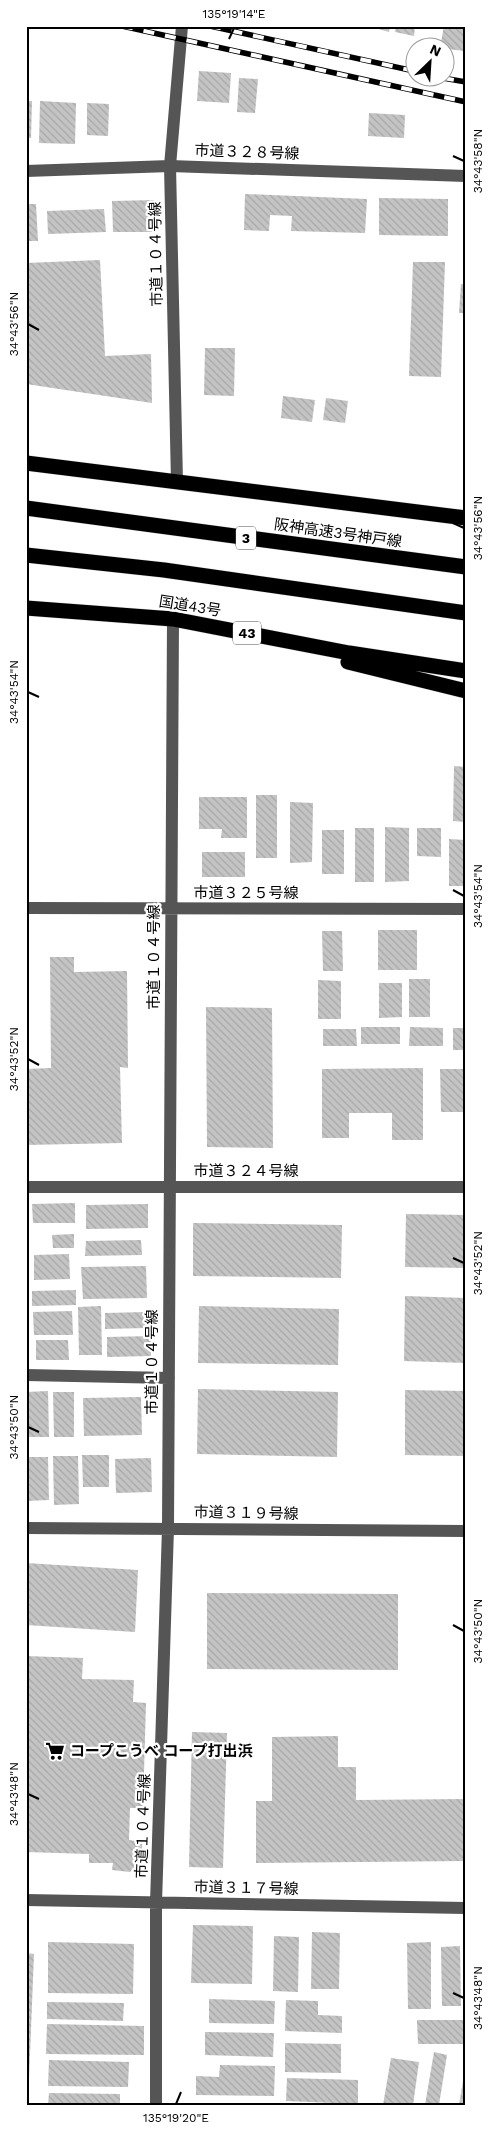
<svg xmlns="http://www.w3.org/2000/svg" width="492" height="2131" font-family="'Work Sans','Noto Sans JP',sans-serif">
  <defs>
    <pattern id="building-back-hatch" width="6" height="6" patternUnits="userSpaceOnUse" patternTransform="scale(1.25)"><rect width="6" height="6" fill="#c4c4c4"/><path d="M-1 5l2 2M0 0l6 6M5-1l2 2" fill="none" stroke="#a7a7a7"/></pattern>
  </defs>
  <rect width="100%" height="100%" fill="#fff"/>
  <!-- building -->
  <path fill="url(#building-back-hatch)" d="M368,26H390L389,32Z
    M396,26H415L414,36L395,32Z
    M444,26H466L464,51L440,48Z
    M199,71L231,73L229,103L197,101Z
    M239,78L258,79L255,113L237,112Z
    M26,101H32L31,138H26Z
    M40,101L76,103L75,144L39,143Z
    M87,103L109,104L108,136L87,135Z
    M369,113L405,115L404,138L368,136Z
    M245,194L367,199L365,233L291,231L292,216L270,215L269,231L244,230Z
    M379,198L448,199V236L379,235Z
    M154,200V232H113L112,201Z
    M26,204H36L38,241H26Z
    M104,209L106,232L48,234L47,211Z
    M100,260L105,356L151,354L152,403L26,384V263Z
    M413,262H445L441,377L409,376Z
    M461,284H466V313H459Z
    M205,348H235L234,396L204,395Z
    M283,396L315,400L312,422L281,418Z
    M326,398L348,401L345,423L323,420Z
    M454,766L466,767V822L453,821Z
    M256,795H277V858H256Z
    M199,797H247V838H221L222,829H199Z
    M290,802L313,803L312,862L290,863Z
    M385,827L409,828V881L385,882Z
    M355,828H374V882H355Z
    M417,828H441V857L417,856Z
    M322,830H344V874H322Z
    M449,839L465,840V886H449Z
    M202,852H245V877H202Z
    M378,930H417V970H378Z
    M322,931H342L343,971H323Z
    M50,957H74V972L127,971L128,1068L120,1067L122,1143L26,1145V1069L51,1068Z
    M409,979H430V1017H409Z
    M318,980L341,981V1019H318Z
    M379,983H402V1017L379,1018Z
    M206,1007L272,1008L273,1148L207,1147Z
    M361,1027H400V1044H361Z
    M410,1027L443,1028V1046H409Z
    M453,1028H466V1050H453Z
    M323,1029H356L357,1046H323Z
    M423,1068V1140H392V1113H349V1138H322V1069Z
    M440,1069H466V1112H441Z
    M75,1203V1223H33L32,1204Z
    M148,1204V1228L86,1229V1205Z
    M406,1214L466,1215V1268L405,1267Z
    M193,1223L342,1225L341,1278L193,1276Z
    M74,1234V1248H53L52,1235Z
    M141,1240L142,1255L85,1256L86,1241Z
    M69,1254L70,1279L34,1280V1255Z
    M146,1266L147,1298L83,1299L81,1267Z
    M76,1290V1305L32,1306V1291Z
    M405,1296L466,1298V1363L404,1361Z
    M101,1306L102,1355H79L78,1307Z
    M199,1306L339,1309L338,1365L198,1363Z
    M72,1311L73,1335H34L33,1312Z
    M146,1312V1328L105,1329V1313Z
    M151,1336V1356L107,1357V1337Z
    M36,1340H68L69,1360H36Z
    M198,1389L338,1392L337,1457L197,1454Z
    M405,1390L466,1391V1456L405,1455Z
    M48,1391L49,1437H26V1392Z
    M53,1392H74V1437H54Z
    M141,1397L142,1435L84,1436L83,1398Z
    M82,1455H109V1487H83Z
    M53,1456H78L79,1504L54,1505Z
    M26,1457H48L49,1500L26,1501Z
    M151,1458L152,1492L116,1493L115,1459Z
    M26,1563L138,1570L135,1632L26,1625Z
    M207,1593L398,1594V1670L207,1669Z
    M26,1656L83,1658L82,1679L134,1680L133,1702L146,1703L143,1808H130L129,1840L142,1842V1860L130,1872L112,1870L113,1863H89V1854L26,1852Z
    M192,1732L227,1733L223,1868L189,1867Z
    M338,1736V1767H356V1800L466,1799V1861L256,1863V1801H272V1737Z
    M193,1925L253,1926L252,1984L191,1983Z
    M312,1932L340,1933L339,1989H311Z
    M274,1936L299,1937L298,1992L273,1991Z
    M48,1942L134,1944L133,1994L48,1993Z
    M431,1942V2009H408L407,1943Z
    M460,1946L461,2006H442L441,1947Z
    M26,1953L34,1954L28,2105H26Z
    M209,1999L275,2001L274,2024L209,2023Z
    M286,2000L318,2001V2015L342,2016V2033L285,2031Z
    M47,2002L124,2003L123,2021L47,2019Z
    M417,2020H466V2044H418Z
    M47,2024L144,2026V2055L46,2054Z
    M205,2032L274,2033L273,2057L205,2055Z
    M285,2043L341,2044V2073L285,2072Z
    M434,2052L447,2055L439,2105H425Z
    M391,2058L419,2062L413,2105H383Z
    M49,2060L129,2062L128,2087L48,2086Z
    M220,2065L275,2066L274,2096L196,2095V2076L219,2077Z
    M465,2069L466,2105H459Z
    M287,2078L358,2080V2104L286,2101Z
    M49,2093L120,2094V2105H48Z"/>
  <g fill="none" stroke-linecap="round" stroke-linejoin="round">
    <!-- highway casing -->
    <g stroke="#dbdbdb" stroke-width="16">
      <path id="highway" d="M26,463L466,518
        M26,508L466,567
        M26,555L164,570L466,613
        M26,608L173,619L349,653L466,671
        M348,662L466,691"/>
    </g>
    <!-- minor -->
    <path stroke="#555" stroke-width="12" d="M26,171L170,166L466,176
      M177,482L170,166L182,26
      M26,908L466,909
      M26,1187H466
      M26,1375L169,1378
      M26,1528L466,1531
      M26,1900L466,1908
      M156,2105V1903L168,1528L173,619"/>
    <!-- highway -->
    <use href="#highway" stroke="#000" stroke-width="15"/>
    <!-- rail casing -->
    <g stroke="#000" stroke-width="5.5">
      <path id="rail" d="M122,26L466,102
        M210,26L414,71
        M443,78L466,82"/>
    </g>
    <!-- rail -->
    <use href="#rail" stroke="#fff" stroke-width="4" stroke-dasharray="11" stroke-linecap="butt"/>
  </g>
  <!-- ticks -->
  <path fill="none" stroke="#000" stroke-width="2" d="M229,39L234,28M453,156L464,161M28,324L39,330M453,523L464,528M28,692L39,697M453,890L464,896M28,1059L39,1065M453,1258L464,1263M28,1427L39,1432M453,1625L464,1631M28,1794L39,1799M453,1993L464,1998M176,2104L181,2092"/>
  <!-- icons -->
  <defs>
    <g id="supermarket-bare" transform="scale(1.5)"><path d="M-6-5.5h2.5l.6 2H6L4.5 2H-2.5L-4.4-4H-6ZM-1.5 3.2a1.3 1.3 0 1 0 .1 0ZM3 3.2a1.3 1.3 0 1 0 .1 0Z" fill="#000" stroke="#fff" stroke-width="2.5" paint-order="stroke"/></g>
  </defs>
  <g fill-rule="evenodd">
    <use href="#supermarket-bare" x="55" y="1751"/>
  </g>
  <g text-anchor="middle" stroke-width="4.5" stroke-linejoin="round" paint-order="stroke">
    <!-- shield labels -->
    <g fill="#fff" stroke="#4c4c4c" stroke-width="1">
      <rect x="236" y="526.5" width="20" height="23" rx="4"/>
      <rect x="233" y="621.5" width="28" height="23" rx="4"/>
    </g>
    <g font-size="14" font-weight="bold" fill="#000">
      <text x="246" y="543">3</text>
      <text x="247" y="638">43</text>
    </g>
    <!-- street labels -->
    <g font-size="15" fill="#000" stroke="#fff">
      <text transform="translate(247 152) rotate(2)" y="5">市道３２８号線</text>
      <text transform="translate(156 254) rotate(-91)" y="5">市道１０４号線</text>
      <text transform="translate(338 533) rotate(8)" y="5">阪神高速3号神戸線</text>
      <text transform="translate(190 606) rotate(9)" y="5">国道43号</text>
      <text x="246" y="898">市道３２５号線</text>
      <text transform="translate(154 957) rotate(-90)" y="5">市道１０４号線</text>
      <text x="246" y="1176">市道３２４号線</text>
      <text transform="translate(152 1362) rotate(-90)" y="5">市道１０４号線</text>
      <text transform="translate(246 1513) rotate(1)" y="5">市道３１９号線</text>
      <text transform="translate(143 1826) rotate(-88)" y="5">市道１０４号線</text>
      <text transform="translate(246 1888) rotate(1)" y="5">市道３１７号線</text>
    </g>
    <!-- poi labels -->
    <g font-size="15" font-weight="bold" fill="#000" stroke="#fff" text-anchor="start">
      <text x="70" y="1756">コープこうべ コープ打出浜</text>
    </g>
  </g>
  <!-- border -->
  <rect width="492" height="2131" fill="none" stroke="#ffffff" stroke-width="55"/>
  <!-- north arrow -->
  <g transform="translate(430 62) rotate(25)"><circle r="24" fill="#ffffff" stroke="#999999"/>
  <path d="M0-4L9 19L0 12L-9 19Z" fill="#000000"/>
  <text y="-8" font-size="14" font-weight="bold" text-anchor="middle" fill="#000000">N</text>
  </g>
  <rect x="28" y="28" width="436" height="2076" fill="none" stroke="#000" stroke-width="2"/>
  <g font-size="12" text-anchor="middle" fill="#000">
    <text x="234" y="18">135°19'14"E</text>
    <text transform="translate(478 161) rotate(-90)" y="4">34°43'58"N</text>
    <text transform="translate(14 324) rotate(-90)" y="4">34°43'56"N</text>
    <text transform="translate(478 528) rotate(-90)" y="4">34°43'56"N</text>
    <text transform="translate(14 692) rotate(-90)" y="4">34°43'54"N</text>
    <text transform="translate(478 896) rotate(-90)" y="4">34°43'54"N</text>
    <text transform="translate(14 1059) rotate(-90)" y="4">34°43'52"N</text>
    <text transform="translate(478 1263) rotate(-90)" y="4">34°43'52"N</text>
    <text transform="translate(14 1427) rotate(-90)" y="4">34°43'50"N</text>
    <text transform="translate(478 1631) rotate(-90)" y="4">34°43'50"N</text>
    <text transform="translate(14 1794) rotate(-90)" y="4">34°43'48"N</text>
    <text transform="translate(478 1998) rotate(-90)" y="4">34°43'48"N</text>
    <text x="176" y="2122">135°19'20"E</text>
  </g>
</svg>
